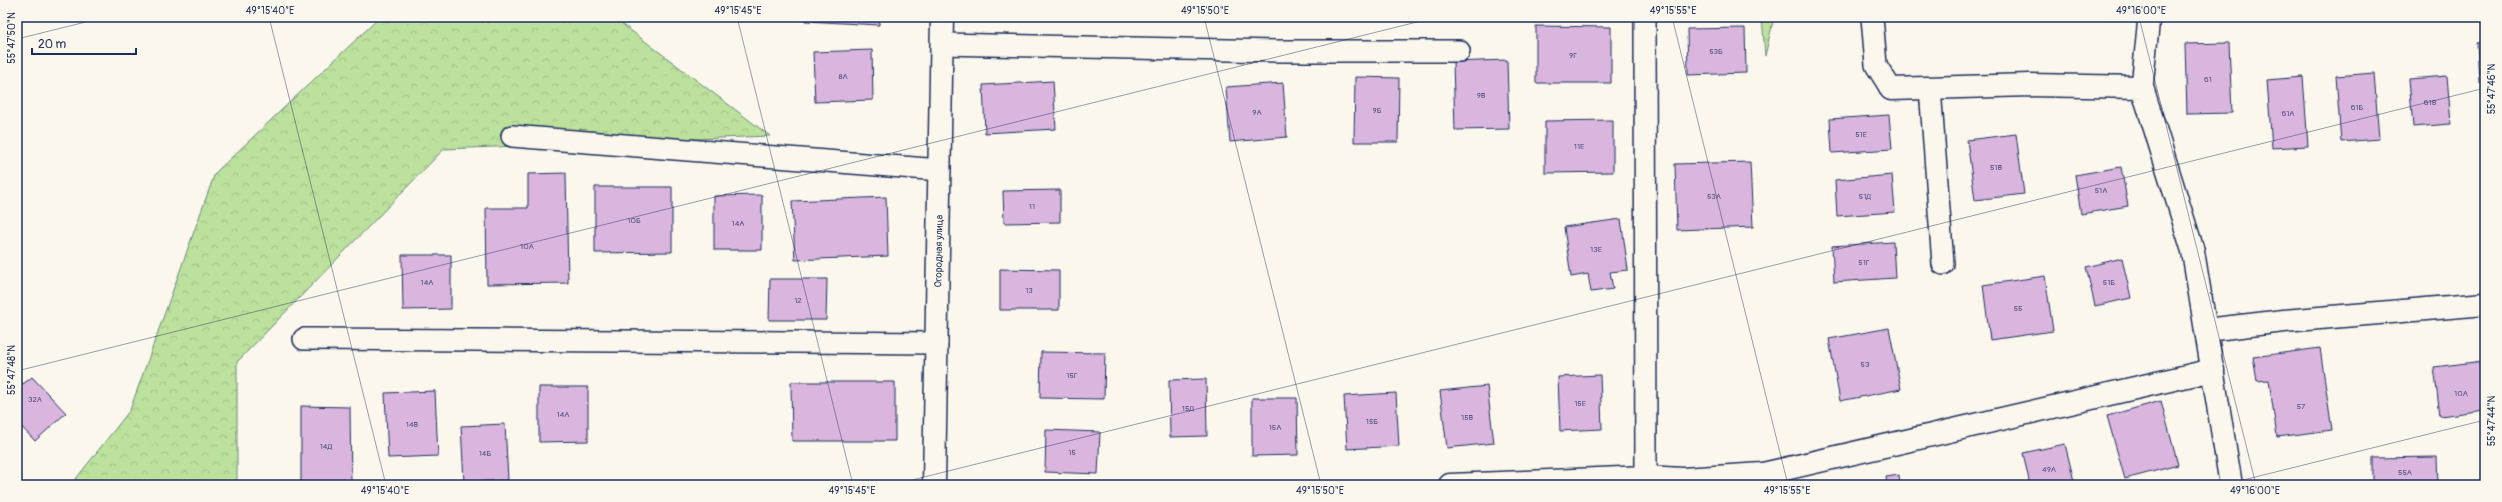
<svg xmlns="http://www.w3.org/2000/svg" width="2502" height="502" font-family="Pangolin,sans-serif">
  <defs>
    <pattern id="forest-crowns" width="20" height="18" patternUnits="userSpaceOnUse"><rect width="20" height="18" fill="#bbe19c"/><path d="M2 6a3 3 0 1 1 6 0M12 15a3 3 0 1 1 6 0" fill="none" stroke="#a0c189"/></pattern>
  </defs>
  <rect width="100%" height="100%" fill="#fbf7ec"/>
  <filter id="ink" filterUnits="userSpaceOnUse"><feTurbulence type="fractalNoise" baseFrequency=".025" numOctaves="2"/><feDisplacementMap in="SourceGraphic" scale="8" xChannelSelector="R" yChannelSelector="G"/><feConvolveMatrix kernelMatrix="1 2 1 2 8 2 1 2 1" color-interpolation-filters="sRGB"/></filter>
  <g filter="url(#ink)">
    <!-- forest -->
    <path fill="url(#forest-crowns)" stroke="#6b887d" d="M380,17H613L770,136L444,149L237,362V485H71L130,410L215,173Z
      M1762,17H1774L1765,56Z"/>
    <!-- building -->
    <path fill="#dab6df" stroke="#1b2f5e" d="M805,17H879V25L805,21Z
      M2075,17H2122V19H2075Z
      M1536,26L1611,27V83H1536Z
      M1745,28L1746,73L1688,75L1687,29Z
      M2485,42V83H2479L2477,43Z
      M2229,43L2232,113L2187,114L2185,44Z
      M872,50L873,100L815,102L813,52Z
      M1507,60L1509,129L1455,130L1453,62Z
      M2374,73L2379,139L2341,142L2336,76Z
      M2447,76L2451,124L2413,127L2409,79Z
      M1355,77L1399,78L1398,142H1354Z
      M2303,77L2308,146L2272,148L2267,80Z
      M1053,81L1056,129L985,133L983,85Z
      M1283,83L1287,137L1230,142L1226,87Z
      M1889,115L1892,149L1832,153L1830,119Z
      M1613,120V172L1545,173V121Z
      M2016,134L2024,194L1975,200L1967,140Z
      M1750,162L1753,227L1677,230L1675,164Z
      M2121,167L2128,206L2081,214L2075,175Z
      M566,173L568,283L487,284L486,208H528V174Z
      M1892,175L1895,212L1837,216L1835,180Z
      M595,187H672V252L595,253Z
      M1060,190V222L1004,223L1003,191Z
      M762,195V250H714V196Z
      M886,197L888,256L795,260L792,201Z
      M1621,219L1628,270L1610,272L1613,289L1591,292L1588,274L1571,277L1564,227Z
      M1893,242L1895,278L1834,282L1832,246Z
      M402,255H451V309L403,310Z
      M2122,258L2131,298L2095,306L2086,267Z
      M1000,269L1059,270V310H1000Z
      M2045,276L2053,331L1990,340L1983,285Z
      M770,279H827L826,320H769Z
      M1889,328L1901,389L1840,401L1829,339Z
      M2320,348L2332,430L2277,437L2269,380L2257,381L2253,357Z
      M1041,352L1105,353L1104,399L1040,398Z
      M2483,361L2485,410L2440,416L2434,367Z
      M1600,375L1602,429L1560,431L1558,377Z
      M17,377L23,384L32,377L66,413L35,441L17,422Z
      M1206,379L1207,436L1170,437L1169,380Z
      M791,382H895V441H792Z
      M1487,386L1494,443L1447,448L1440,391Z
      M539,387H588V441L539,442Z
      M435,391L438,456L388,458L385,393Z
      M1396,393L1399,446L1347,449L1344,396Z
      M1252,398H1297L1298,455L1252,456Z
      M2161,401L2178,465L2125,479L2107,416Z
      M301,406L350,407L351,485H301Z
      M505,424L508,480L464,482L461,426Z
      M1046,430L1100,432L1098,474L1045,472Z
      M2065,444L2075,485H2030L2023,453Z
      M2437,457L2438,485H2373V458Z
      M1899,475L1900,484L1918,481V485H1887L1886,477Z"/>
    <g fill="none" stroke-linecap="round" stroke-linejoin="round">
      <!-- lane casing -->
      <g stroke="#1b2f5e" stroke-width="24">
        <path id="lane" d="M1645,17L1646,477
          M1872,17L1876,65L1891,89
          M942,44L1278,51H1459
          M2142,87L2149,17
          M1930,88L1943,264
          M512,136L940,170
          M304,339L937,343"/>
      </g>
      <!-- street casing -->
      <g stroke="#1b2f5e" stroke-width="25">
        <g id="street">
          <path d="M1891,89L2030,85L2142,87L2193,251L2231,485"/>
          <path d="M2206,330L2284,321L2485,304"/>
          <path id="s1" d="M934,485L942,17"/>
          <path d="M1450,485L1646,477L1682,479L1763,474L2213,370"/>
        </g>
      </g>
      <!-- lane -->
      <use href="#lane" stroke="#fbf7ec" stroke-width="21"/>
      <!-- street -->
      <use href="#street" stroke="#fbf7ec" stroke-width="22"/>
    </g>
  </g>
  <!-- ticks -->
  <path fill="none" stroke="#1b2f5e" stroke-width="1" stroke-opacity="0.45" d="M269,17L386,485M737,17L853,485M1204,17L1321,485M1672,17L1788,485M2139,17L2256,485M17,39L106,17M17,371L1437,17M892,485L2485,88M2223,485L2485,420"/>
  <g text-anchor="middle" stroke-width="3" stroke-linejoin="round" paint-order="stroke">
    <!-- number labels -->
    <g font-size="8" fill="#4b517e">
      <text x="1716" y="54">53Б</text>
      <text x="1573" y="58">9Г</text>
      <text x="843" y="79">8А</text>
      <text x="2208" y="82">61</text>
      <text x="1481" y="98">9В</text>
      <text x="2430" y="105">61В</text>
      <text x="2357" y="110">61Б</text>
      <text x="1377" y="113">9Б</text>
      <text x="1257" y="115">9А</text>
      <text x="2288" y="116">61А</text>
      <text x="1861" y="137">51Е</text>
      <text x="1579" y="149">11Е</text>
      <text x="1996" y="170">51В</text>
      <text x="2101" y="193">51А</text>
      <text x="1714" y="199">53А</text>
      <text x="1865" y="199">51Д</text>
      <text x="1032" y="209">11</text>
      <text x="634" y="223">10Б</text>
      <text x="738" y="226">14А</text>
      <text x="527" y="249">10А</text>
      <text x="1596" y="252">13Е</text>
      <text x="1864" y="265">51Г</text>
      <text x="427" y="285">14А</text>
      <text x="2109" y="285">51Б</text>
      <text x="1029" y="293">13</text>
      <text x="798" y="303">12</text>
      <text x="2018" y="311">55</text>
      <text x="1865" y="367">53</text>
      <text x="1072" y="378">15Г</text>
      <text x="2461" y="396">10А</text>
      <text x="35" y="402">32А</text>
      <text x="1580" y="406">15Е</text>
      <text x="2301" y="409">57</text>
      <text x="1188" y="411">15Д</text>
      <text x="563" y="417">14А</text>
      <text x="1467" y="420">15В</text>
      <text x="1372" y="424">15Б</text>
      <text x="412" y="427">14В</text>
      <text x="1275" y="430">15А</text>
      <text x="326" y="449">14Д</text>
      <text x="1072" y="455">15</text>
      <text x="485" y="456">14Б</text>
      <text x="2049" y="472">49А</text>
      <text x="2405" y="475">55А</text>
    </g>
    <!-- street labels -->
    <g font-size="10" fill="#1b2f5e" stroke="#fbf7ec">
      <text dy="4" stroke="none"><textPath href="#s1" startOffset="234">Огородная улица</textPath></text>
    </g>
  </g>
  <!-- margin -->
  <rect width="2502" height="502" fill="none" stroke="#fbf7ec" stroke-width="44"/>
  <!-- scale -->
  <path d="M32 48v6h104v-6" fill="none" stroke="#1b2f5e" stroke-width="2"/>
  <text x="38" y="48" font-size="12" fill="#1b2f5e" stroke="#fbf7ec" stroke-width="3" paint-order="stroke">20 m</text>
  <rect x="22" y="22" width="2458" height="458" fill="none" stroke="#1b2f5e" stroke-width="1.5"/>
  <g font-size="10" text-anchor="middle" fill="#1b2f5e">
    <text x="270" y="14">49°15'40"E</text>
    <text x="738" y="14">49°15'45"E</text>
    <text x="1205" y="14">49°15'50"E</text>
    <text x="1673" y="14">49°15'55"E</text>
    <text x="2141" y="14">49°16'00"E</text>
    <text transform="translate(11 38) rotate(-90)" y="4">55°47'50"N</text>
    <text transform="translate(2491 89) rotate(-90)" y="4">55°47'46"N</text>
    <text transform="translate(11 370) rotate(-90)" y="4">55°47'48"N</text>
    <text transform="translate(2491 421) rotate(-90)" y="4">55°47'44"N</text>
    <text x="385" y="494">49°15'40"E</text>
    <text x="852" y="494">49°15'45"E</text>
    <text x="1320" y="494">49°15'50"E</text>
    <text x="1787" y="494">49°15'55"E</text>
    <text x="2255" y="494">49°16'00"E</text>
  </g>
</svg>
